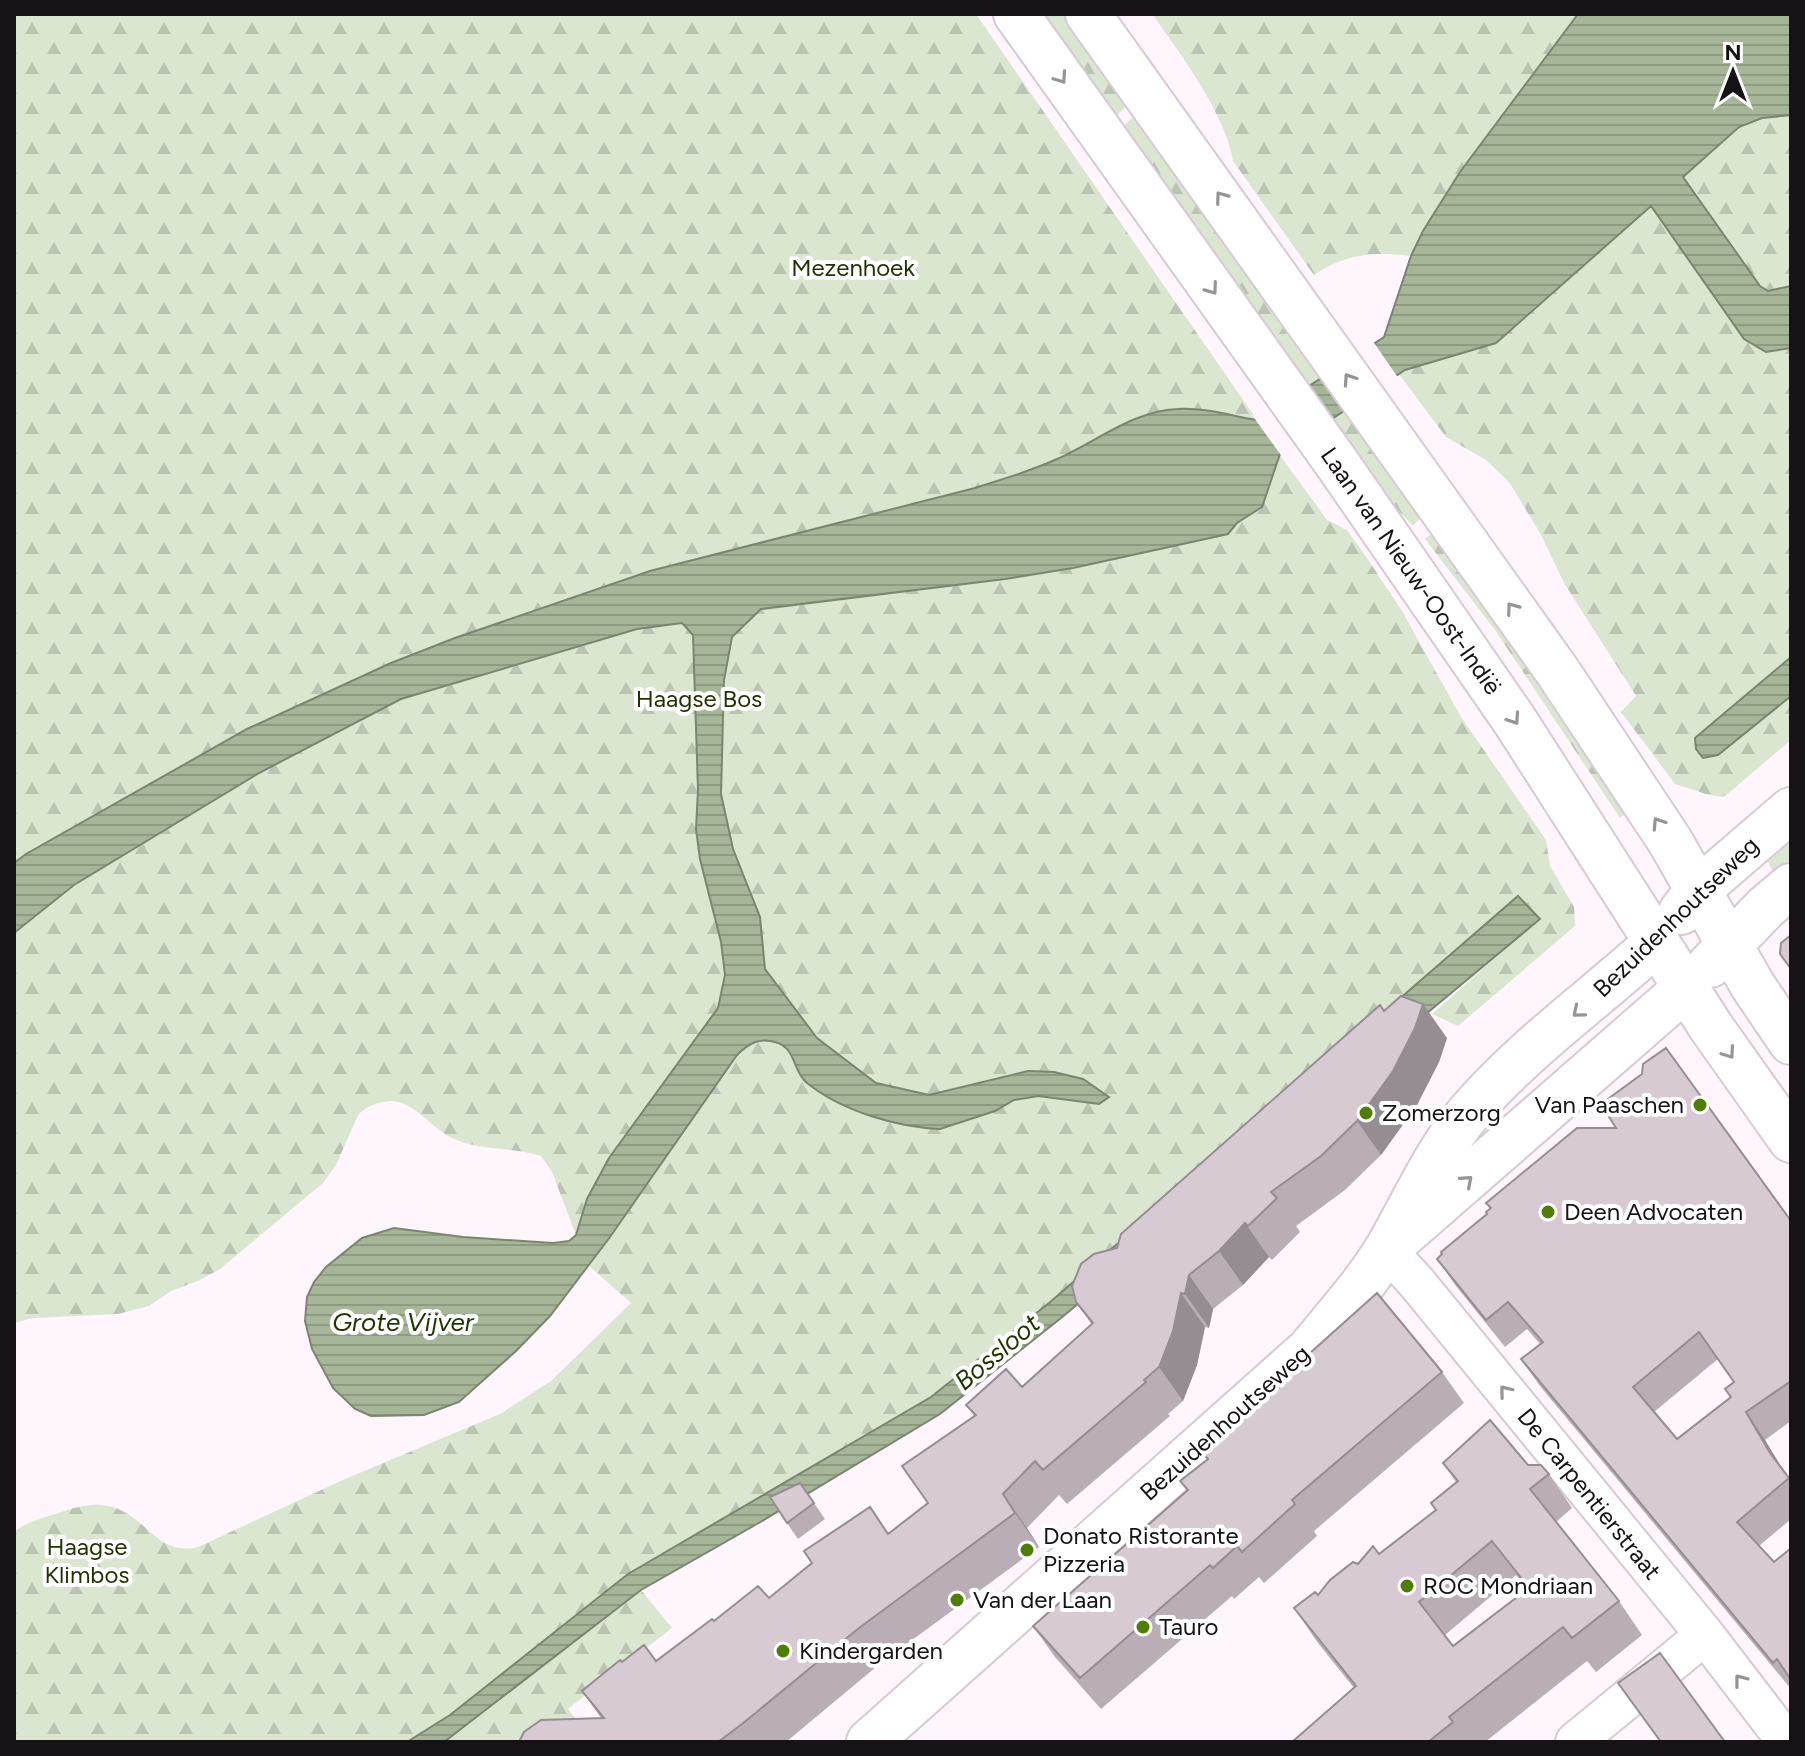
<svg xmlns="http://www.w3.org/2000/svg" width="1805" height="1756" font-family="Figtree,sans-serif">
  <defs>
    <pattern id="forest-firs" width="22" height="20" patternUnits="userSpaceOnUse" patternTransform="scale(2)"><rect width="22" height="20" fill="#dbe6d1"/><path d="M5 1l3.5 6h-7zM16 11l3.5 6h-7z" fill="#bbc4b3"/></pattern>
    <pattern id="water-rules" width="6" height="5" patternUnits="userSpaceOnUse" patternTransform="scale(2)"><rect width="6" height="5" fill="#a6b698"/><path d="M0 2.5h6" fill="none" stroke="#8e9b82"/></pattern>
  </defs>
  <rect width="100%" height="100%" fill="#fef6fc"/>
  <!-- green -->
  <path fill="#dbe6d1" d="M1791,835V864L1776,877L1765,856Z"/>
  <!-- forest -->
  <path fill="url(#forest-firs)" d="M14,14H976L1257,420L1179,408L1141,418L1060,458L975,488L650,571L391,663L247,729L26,854L14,863Z
    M1035,14H1071L1133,99L1111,122Z
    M1152,14H1578C1524,96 1454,167 1411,256C1373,251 1346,254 1314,275L1233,161C1226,115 1180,53 1152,14Z
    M1141,109L1324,377L1308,388L1119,130Z
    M1791,115V286L1768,291L1754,280L1683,177L1739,127L1762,118Z
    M1651,206L1686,253L1779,351L1791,348V657L1695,738L1718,755L1791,696V740L1724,797L1709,795L1675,784L1621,712L1636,696L1564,583L1540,533L1509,482L1486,460L1446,437L1399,374L1405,370L1496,343Z
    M1346,409L1424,513L1413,526L1367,478L1330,420Z
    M1279,454L1327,520L1347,530L1367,558L1402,611L1461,717L1546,840L1550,866L1574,907L1575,926L1458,1026L1432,1014L1539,919L1518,896L1049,1303L931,1397L743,1508L450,1715L407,1742H14V1532C26,1522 45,1517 59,1513C73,1508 87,1504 102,1505C145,1509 155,1558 198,1547L345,1479L500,1414L551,1381L631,1303L588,1265L610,1237L737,1055C747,1044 759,1037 775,1042C797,1048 792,1071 807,1083C842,1111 896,1127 940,1129L995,1111L1014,1100L1038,1096L1099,1104L1054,1072L1028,1071L929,1095L876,1083L817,1038L765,969L760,917L733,849L721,794L724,680L732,637L761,609L1005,579L1073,568L1228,534L1237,523L1262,507Z
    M1435,531L1632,808L1620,818L1495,630L1425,539Z
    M682,623L694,635L696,656L695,706L698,791L696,829L700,859L721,942L725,975L718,1008L609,1158L587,1199L576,1235L552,1172L541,1156C511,1146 479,1152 450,1137C431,1127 414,1102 392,1101C380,1101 366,1106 358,1115L336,1165L323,1183L220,1269L200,1280L171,1291L149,1306L118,1314L33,1318L14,1323V933L74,885L259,773L401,699L637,629Z
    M641,1590L672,1628L568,1709L585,1730L570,1742H444Z"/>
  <!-- water -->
  <path fill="url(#water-rules)" stroke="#7b8571" stroke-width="2" d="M1578,14H1791V115L1762,118L1739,127L1683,177L1760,286L1768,291L1791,286V348L1766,352L1744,339L1651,206L1496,343L1405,370L1280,454L1262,507L1237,523L1228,534L1073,568L1005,579L761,609L732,637L724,680L721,794L733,849L760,917L765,969L817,1038L876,1083L929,1095L1028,1071L1054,1072L1083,1079L1109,1097L1099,1104L1038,1096L1014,1100L995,1111L940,1129C896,1127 842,1111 807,1083C792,1071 797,1048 775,1042C759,1037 748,1044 737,1055L610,1237L550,1316L516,1351L459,1402L424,1415L371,1416L355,1409L333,1388L312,1349L305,1321L307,1297L314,1282L326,1267L362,1238L394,1228L463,1237L553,1243L569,1241L576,1235L587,1199L609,1158L718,1008L725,975L721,942L700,859L696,829L698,790L693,635L682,623L637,629L401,699L259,773L74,885L14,933V863L26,854L247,729L391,663L455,638L650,571L975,488C1003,479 1031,471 1057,459C1096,442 1133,411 1177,409C1203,407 1232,416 1257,420L1384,337L1411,256L1423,231L1460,172Z
    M1791,657V696L1718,755L1703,758L1696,749L1695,738Z
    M1518,896L1540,919L1061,1318L940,1414L757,1524L641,1590L444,1742H407L450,1715L628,1574L931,1397L1049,1303Z"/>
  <!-- pier -->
  <path fill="#fef6fc" d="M1372,340L1399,379L1349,412L1322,374Z
    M1305,385L1312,436L1283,458L1252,415L1256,416Z"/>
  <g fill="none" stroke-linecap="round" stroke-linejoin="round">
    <!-- minor casing -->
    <g stroke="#d7cad4" stroke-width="42">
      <path id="minor" d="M1386,1249L1417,1283L1705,1635L1787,1742
        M1575,1742L1705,1635"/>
    </g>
    <!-- tertiary casing -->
    <g stroke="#d7cad4" stroke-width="48">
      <path id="tertiary" d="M1403,1235L1687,987
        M869,1742L1309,1350C1336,1317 1365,1285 1387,1249C1414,1203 1434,1155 1468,1114C1523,1049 1595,999 1657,942"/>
    </g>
    <!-- secondary casing -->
    <g stroke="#d7cad4" stroke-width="48">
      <path id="secondary" d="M1016,14L1336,462L1515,721L1711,1027L1791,1140
        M1088,14L1558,672L1670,841L1753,986L1791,1042
        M1681,912L1698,890L1791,810
        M1710,965L1766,907L1791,886"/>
    </g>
    <!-- minor -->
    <use href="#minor" stroke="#fff" stroke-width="38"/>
    <!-- tertiary -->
    <use href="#tertiary" stroke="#fff" stroke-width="44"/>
    <!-- secondary -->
    <use href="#secondary" stroke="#fff" stroke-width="44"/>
  </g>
  <!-- wall -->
  <path fill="#b9aeb5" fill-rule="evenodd" d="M1384,1011L1447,1038L1439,1062L1417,1105L1381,1155L1345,1190L1296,1226L1300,1232L1272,1260L1269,1257L1243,1285L1213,1309L1209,1328L1205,1327L1197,1365L1183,1401L1168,1414L1170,1416L1067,1504L1059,1495L1027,1528L1039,1547L882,1662L786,1742H519L601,1718L582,1691L622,1662L656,1661L714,1621L769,1598L888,1534L928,1503L974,1416L966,1405L1022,1387L1092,1325L1076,1302L1117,1248Z
    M1486,1203L1791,1221V1421L1765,1440L1783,1470L1791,1481V1519L1759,1546L1774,1562L1791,1548V1689L1540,1386L1521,1359L1540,1344L1527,1329L1505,1347L1456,1286L1437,1259L1487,1214L1490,1209ZM1718,1359L1734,1382L1731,1397L1677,1439L1654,1412Z
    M1442,1372L1464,1403L1314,1531L1317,1536L1264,1583L1259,1577L1234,1599L1232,1596L1101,1709L1055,1657L1033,1626L1187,1491L1180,1481L1207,1459L1200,1450L1230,1431Z
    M1443,1463L1528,1465L1549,1474L1572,1508L1556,1522L1619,1601L1642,1635L1596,1672L1587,1661L1485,1742H1292L1354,1688L1318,1643L1294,1608L1318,1595L1358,1564L1379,1554L1436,1511L1456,1482ZM1516,1575L1527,1589L1453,1646L1445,1635Z
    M800,1483L825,1519L798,1539L787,1523Z"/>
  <!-- shaded-wall -->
  <path fill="#968d94" d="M1423,1004L1447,1038L1439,1062L1417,1105L1381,1155L1357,1121Z
    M1245,1223L1269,1257L1243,1285L1219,1251Z
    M1189,1275L1213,1309L1209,1328L1185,1294Z
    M1181,1293L1205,1327L1197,1365L1183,1401L1159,1367Z
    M1746,1412L1765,1440L1789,1480L1770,1453Z
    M1003,1494L1027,1528L1039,1547L1015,1513Z"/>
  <!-- building -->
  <path fill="#d7cad3" stroke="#968d94" stroke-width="2" fill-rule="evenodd" d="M1791,935V969L1780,954L1781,943Z
    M1401,996L1423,1004L1415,1028L1393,1071L1357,1121L1321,1156L1271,1192L1277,1198L1248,1226L1245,1223L1219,1251L1189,1275L1185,1294L1181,1293L1173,1331L1159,1367L1144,1380L1146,1382L1043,1470L1035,1461L1003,1494L1015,1513L859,1628L742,1724L718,1742H519L524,1732L541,1720L604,1718L582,1691L620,1660L622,1662L644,1645L656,1661L712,1619L714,1621L758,1586L769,1598L812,1563L804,1551L870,1507L888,1534L928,1503L902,1466L976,1415L966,1405L1006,1369L1022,1387L1093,1323L1076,1302L1072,1286L1081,1264L1094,1254L1117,1248L1121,1234L1380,1005L1384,1011Z
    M1666,1048L1791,1221V1381L1746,1412L1770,1453L1789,1478L1737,1522L1774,1562L1791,1548V1680L1777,1659L1773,1663L1521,1359L1543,1342L1508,1302L1486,1320L1437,1259L1442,1254L1441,1252L1487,1214L1486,1212L1491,1208L1486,1203L1577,1128H1616L1601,1104L1642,1074L1643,1064ZM1699,1332L1734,1382L1725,1389L1731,1397L1677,1439L1633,1387Z
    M1377,1293L1442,1372L1292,1500L1295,1504L1242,1552L1237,1546L1213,1568L1210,1565L1080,1678L1033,1626L1188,1490L1180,1481L1208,1459L1200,1450L1226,1427L1230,1431L1283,1384L1280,1380Z
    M1490,1420L1528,1465H1541L1549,1474L1530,1489L1619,1601L1572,1638L1563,1627L1449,1717L1453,1722L1428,1742H1292L1356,1686L1294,1608L1315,1592L1318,1595L1330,1580L1353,1562L1358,1564L1373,1546L1379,1554L1436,1510L1431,1503L1458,1481L1443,1463ZM1492,1541L1529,1588L1453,1646L1419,1602Z
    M800,1483L814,1503L787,1523L770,1497Z
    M1660,1653L1725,1742H1661L1618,1683Z"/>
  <!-- one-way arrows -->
  <defs><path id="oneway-chevron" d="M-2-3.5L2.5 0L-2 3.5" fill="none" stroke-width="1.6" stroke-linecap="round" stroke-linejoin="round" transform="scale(2)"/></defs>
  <g stroke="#969496">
    <use href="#oneway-chevron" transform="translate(1061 78) rotate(55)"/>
    <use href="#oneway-chevron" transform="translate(1221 197) rotate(-126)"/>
    <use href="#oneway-chevron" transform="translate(1212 289) rotate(54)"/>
    <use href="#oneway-chevron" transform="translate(1349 379) rotate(-124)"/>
    <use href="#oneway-chevron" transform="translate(1512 608) rotate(-126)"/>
    <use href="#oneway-chevron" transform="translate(1514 719) rotate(56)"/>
    <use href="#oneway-chevron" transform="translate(1658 823) rotate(-123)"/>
    <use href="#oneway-chevron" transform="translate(1578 1012) rotate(140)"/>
    <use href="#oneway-chevron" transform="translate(1729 1053) rotate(55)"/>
    <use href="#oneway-chevron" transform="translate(1467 1181) rotate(-41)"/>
    <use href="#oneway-chevron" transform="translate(1505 1391) rotate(-129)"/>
    <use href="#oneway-chevron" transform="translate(1740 1680) rotate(-128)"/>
  </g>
  <!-- markers -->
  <g fill="#4f7d05" stroke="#fff" stroke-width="3">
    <circle cx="1700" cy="1105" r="8"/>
    <circle cx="1366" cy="1113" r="8"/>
    <circle cx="1548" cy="1212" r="8"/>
    <circle cx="1027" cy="1550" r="8"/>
    <circle cx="1407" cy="1586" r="8"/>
    <circle cx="957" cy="1600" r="8"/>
    <circle cx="1143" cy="1627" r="8"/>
    <circle cx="783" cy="1651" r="8"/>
  </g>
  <g text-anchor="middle" stroke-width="8" stroke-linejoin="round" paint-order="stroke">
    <!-- park labels -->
    <g font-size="24" fill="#1e3202" stroke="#fff">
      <text x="853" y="276">Mezenhoek</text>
      <text x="699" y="707">Haagse Bos</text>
      <text x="87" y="1555">Haagse<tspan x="87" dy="28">Klimbos</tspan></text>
    </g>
    <!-- street labels -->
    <g font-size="24" fill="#161215" stroke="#fff">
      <text transform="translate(1411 571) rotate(55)" y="8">Laan van Nieuw-Oost-Indië</text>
      <text transform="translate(1676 917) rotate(-44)" y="8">Bezuidenhoutseweg</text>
      <text transform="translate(1225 1423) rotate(-42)" y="8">Bezuidenhoutseweg</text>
      <text transform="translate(1589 1494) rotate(51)" y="8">De Carpentierstraat</text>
    </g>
    <!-- poi labels -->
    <g font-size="24" fill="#161215" stroke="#fff" text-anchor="start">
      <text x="1684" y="1113" text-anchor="end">Van Paaschen</text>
      <text x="1382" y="1121">Zomerzorg</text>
      <text x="1564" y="1220">Deen Advocaten</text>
      <text x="1043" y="1544">Donato Ristorante<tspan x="1043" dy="28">Pizzeria</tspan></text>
      <text x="1423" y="1594">ROC Mondriaan</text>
      <text x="973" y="1608">Van der Laan</text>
      <text x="1159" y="1635">Tauro</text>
      <text x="799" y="1659">Kindergarden</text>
    </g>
    <!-- water labels -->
    <g font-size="26" font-style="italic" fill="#1f3403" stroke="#fff">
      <text x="403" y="1331">Grote Vijver</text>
      <text transform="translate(997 1352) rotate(-40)" y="9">Bossloot</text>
    </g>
  </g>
  <!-- border -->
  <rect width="1805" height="1756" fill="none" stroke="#161215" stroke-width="32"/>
  <!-- north arrow -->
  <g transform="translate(1733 72)" stroke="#ffffff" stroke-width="6" paint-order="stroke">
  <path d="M0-6L14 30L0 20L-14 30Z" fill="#161215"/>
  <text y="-12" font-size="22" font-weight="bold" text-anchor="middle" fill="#161215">N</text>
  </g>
</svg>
